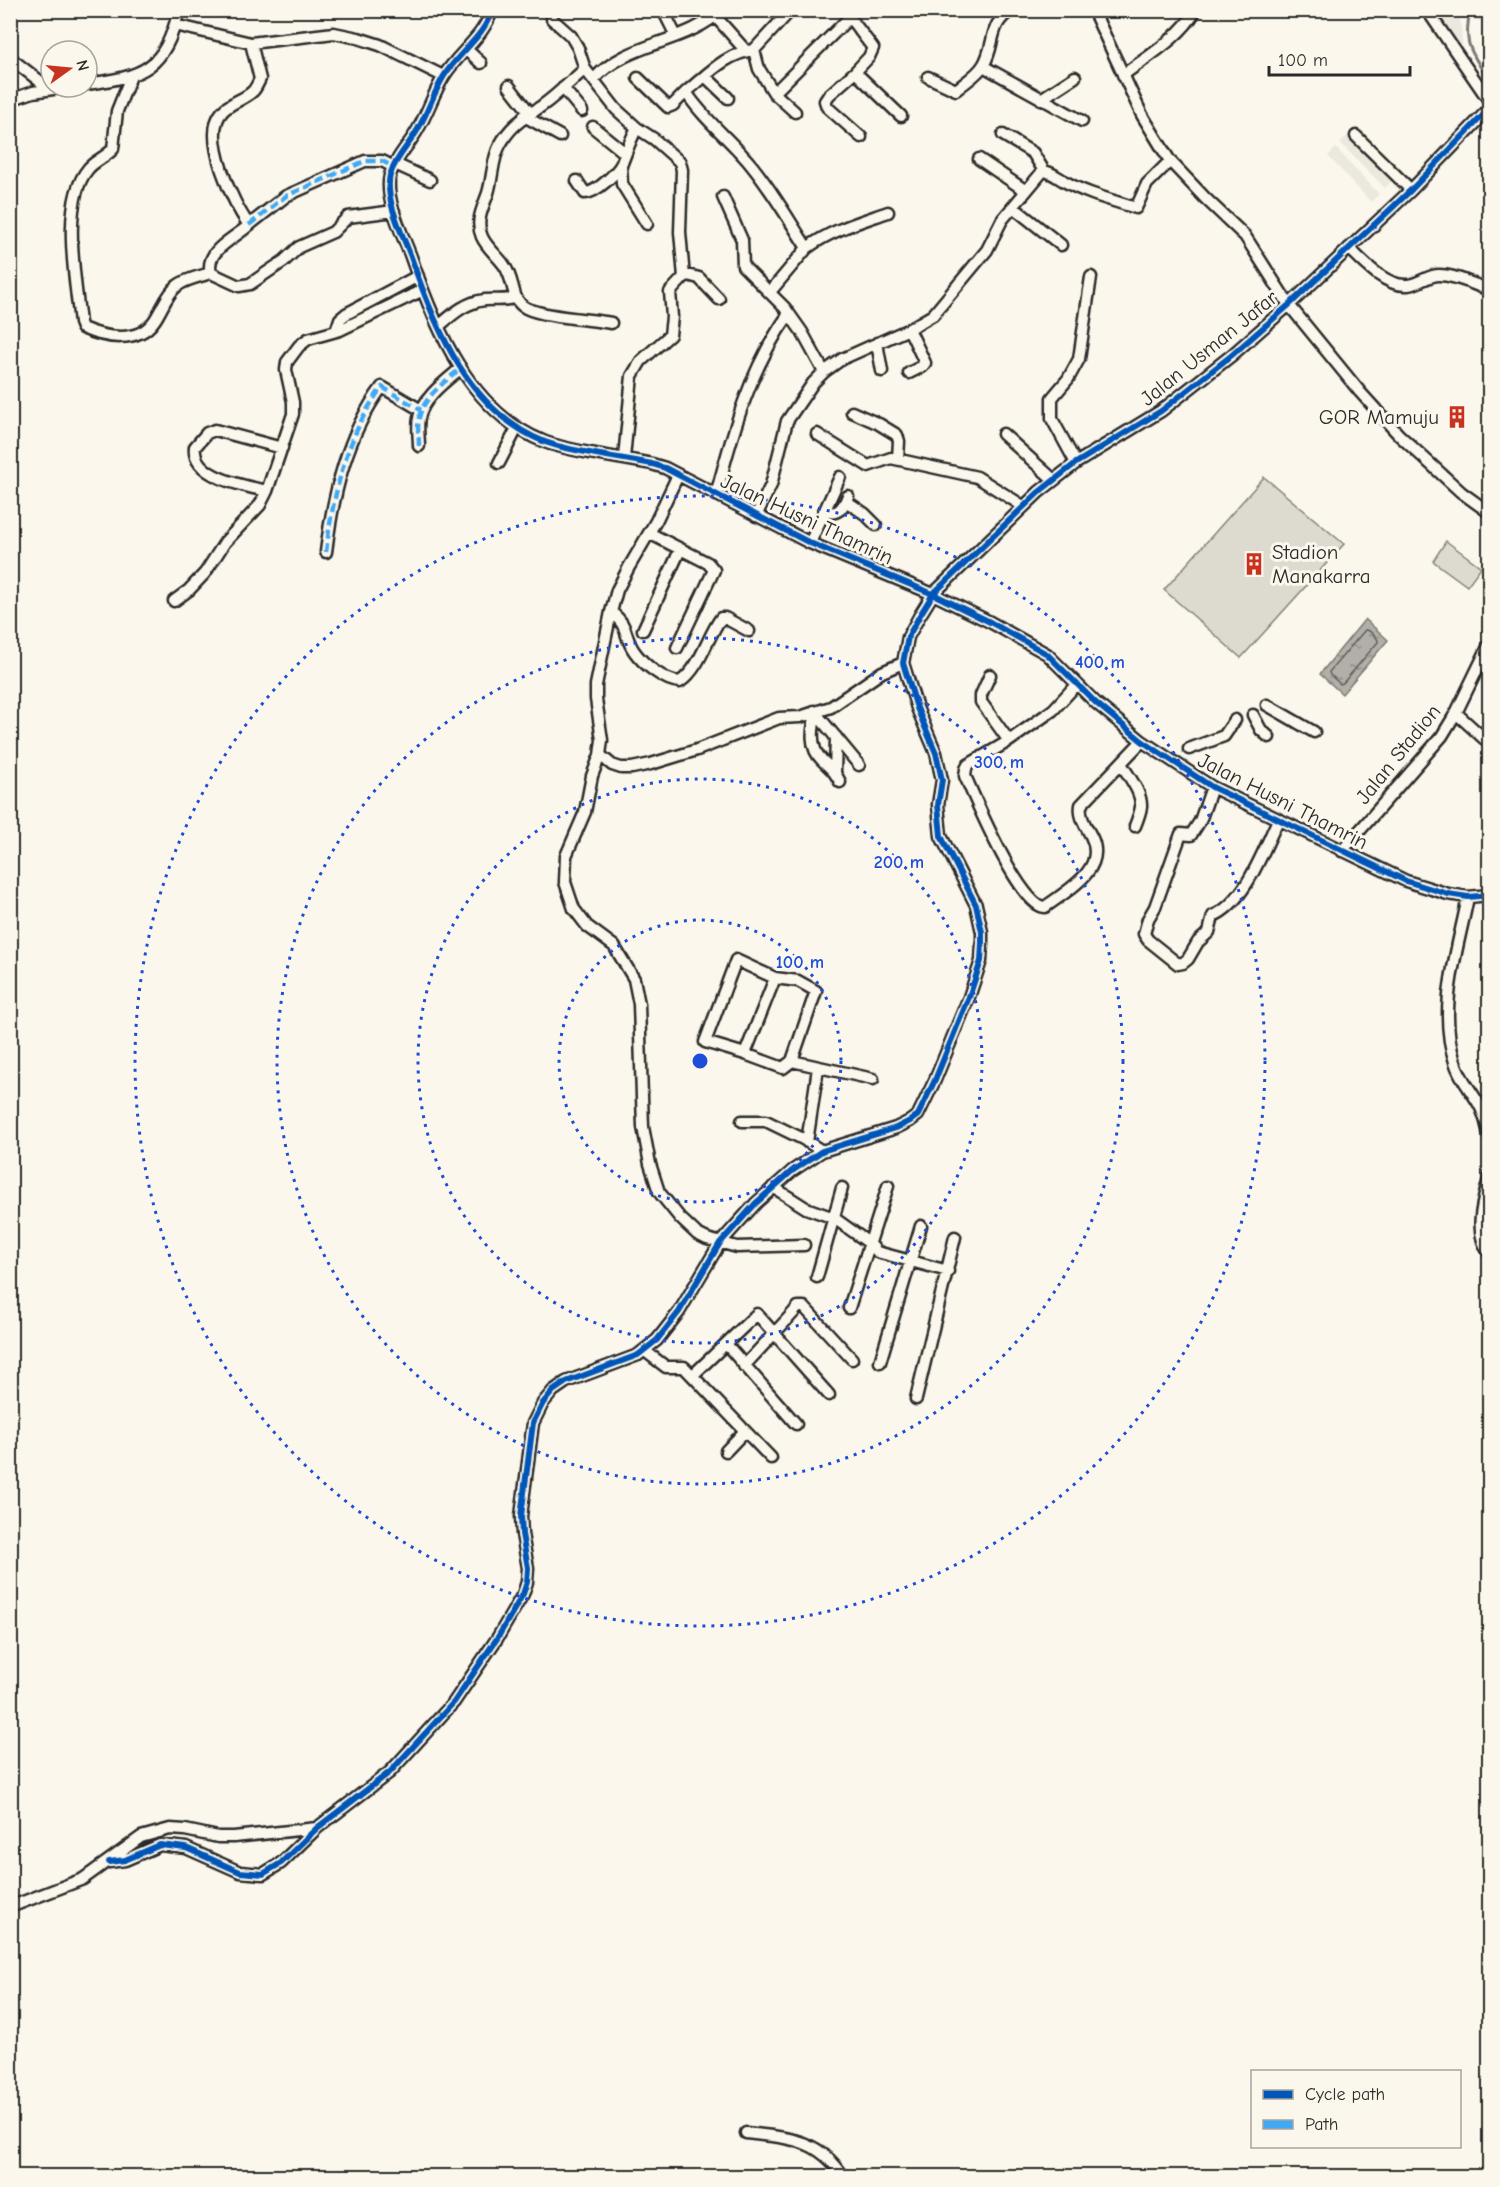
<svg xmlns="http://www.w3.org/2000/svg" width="1500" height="2187" font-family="'Comic Neue',sans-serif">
  <defs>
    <pattern id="water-ripples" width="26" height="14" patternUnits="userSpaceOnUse" patternTransform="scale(1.5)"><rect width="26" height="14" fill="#b1afa7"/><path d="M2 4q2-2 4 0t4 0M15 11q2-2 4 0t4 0" fill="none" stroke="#908f88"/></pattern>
  </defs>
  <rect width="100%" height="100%" fill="#fbf7ec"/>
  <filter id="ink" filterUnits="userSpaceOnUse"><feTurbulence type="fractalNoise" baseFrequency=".0167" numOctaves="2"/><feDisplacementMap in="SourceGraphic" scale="12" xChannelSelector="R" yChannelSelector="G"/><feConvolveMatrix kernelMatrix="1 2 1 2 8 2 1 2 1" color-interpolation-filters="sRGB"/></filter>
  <g filter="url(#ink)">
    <!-- built -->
    <path fill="#ebe8de" d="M1436,11H1489V23L1460,17L1463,53Z
      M1350,133L1395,178L1385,188L1340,143Z
      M1336,148L1379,194L1371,202L1328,156Z"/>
    <!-- pitch -->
    <path fill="#dddad0" stroke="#84827e" stroke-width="1.5" d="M1264,477L1344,544L1241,658L1164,590Z
      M1446,541L1481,567L1467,586L1433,561Z"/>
    <!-- water -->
    <path fill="url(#water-ripples)" stroke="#7b7a75" stroke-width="1.5" d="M1365,619L1388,640L1342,694L1320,674Z"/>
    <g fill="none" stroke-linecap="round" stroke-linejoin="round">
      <!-- shore -->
      <path stroke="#61605d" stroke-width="1.5" d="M1365,630C1370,630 1378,637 1378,642L1343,683L1340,684L1330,675L1329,672Z"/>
      <!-- stream -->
      <path stroke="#7b7a75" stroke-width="3" d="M1470,10C1463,46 1471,50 1487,78L1486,88"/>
      <!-- minor casing -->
      <g stroke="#2b2b2b" stroke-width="15">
        <path id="minor" d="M492,10C484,37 458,53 444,76C434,92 428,112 418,129C410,144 395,158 390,175C384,199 403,235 411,257C435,328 470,413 545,442C575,453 619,457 652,464L665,468L810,543L933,594L990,622L1047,654L1096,703L1142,741L1212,787L1406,881L1448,894L1468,897L1490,895
          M663,10L676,36
          M844,10L873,48L869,57L855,72L901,116
          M1093,10L1142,115L1170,161L1206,199L1245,236L1289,305L1360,392L1399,435L1461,492L1490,513
          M1427,10L1490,102
          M715,16L746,51
          M552,19L571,36L578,48L585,69L616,109L637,128L654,139L680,162L682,170L680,232L684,277L670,292L672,317L670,335L641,361L632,376L624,458
          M175,25L251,43L334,33L358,38L380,45L443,76
          M251,43L260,79C258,83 256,88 253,91C244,100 230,102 222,112C201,136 233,204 249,225C236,238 204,250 211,273L239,286L250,284L284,261L299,247L333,232L348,217L394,211
          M466,49L481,63
          M10,58L50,89
          M983,66L1082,121
          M585,69C571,81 558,94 543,105C525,118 512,123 500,145C492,159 493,177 488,193C483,208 475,221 482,237C487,248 497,255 504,265C516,282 510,300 526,308C544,317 589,319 611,323
          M855,72L829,95L825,101L827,107L861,137
          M1123,75C1148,56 1180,38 1196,10
          M131,76L117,111L113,149C106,157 94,161 88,169C60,202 76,283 80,323L82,328C105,338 138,344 154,321C162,310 166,295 177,286C185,279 201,276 211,273
          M705,76L728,98
          M928,77L956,90C965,82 978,75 984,64C996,43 988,24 1012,10
          M638,78L668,107L673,105L686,92C704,120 731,140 752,166C773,192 789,220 807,248L770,292
          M594,79C627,42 686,44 722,10
          M87,84C144,76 164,70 179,10
          M509,86L530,113
          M563,88L582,111
          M686,92C706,76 726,53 754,50
          M774,93L759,69L754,50L791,10
          M1041,99L1075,77
          M10,100L33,92L66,87
          M795,112L774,93L849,18
          M524,116L560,136
          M593,127L625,153
          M1003,135L1033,153L1044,171
          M1356,136L1411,190
          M979,159L1026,191
          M395,164L430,180
          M621,166L622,184L647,224
          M577,181L585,193C596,193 617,173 622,163C627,151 630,140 637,128
          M723,197L742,240L743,266L785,308L802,332L824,372
          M1013,207L1061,245
          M249,225L286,196L365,161H382L394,167
          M807,248C831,230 860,222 888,212
          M1349,248C1363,262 1386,287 1408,285C1419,284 1428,275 1439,275C1456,275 1474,285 1490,290
          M684,274L699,278L719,299
          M439,326C453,314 466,302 485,300C495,299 504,301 514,298
          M336,331L340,319L346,314L418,276
          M877,343L882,371
          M909,373L923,366L925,363L909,329
          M852,412L879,424L897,435L899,441L898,459
          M817,434L868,466L891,458L977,477L1023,506
          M1003,434L1054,480
          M419,446C419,437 417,427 419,418C423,397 446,381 461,368
          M499,463L517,428
          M1076,463L1052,419V398L1068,379L1079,359L1091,277
          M678,475L656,521L629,567L617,590L611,612L596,685V699L602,740L600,755L592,776L585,812L566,856L565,882L574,909L587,926L614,946L634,979L639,1004L643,1127L650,1164L659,1192L680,1218L697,1234L707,1239L737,1247L804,1245
          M267,491C245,486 191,477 195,447L207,433L215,430L282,448
          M716,495C733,431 750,368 789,314
          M846,501L865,514L876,525
          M824,511C838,516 843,508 848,496
          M756,516L771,485L787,421L813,383L824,372L842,359L909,329L933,315L987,250L1002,220L1043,171C1050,171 1057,177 1064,181C1086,194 1112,200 1136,208L1147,184L1170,161
          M649,533L708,563L714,570L677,648
          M810,543L840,477
          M326,552C333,494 347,434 382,387L421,410
          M174,601L189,590L205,573L225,542L260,505L267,491L293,414V402L286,370L287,362L299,346L308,339L340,330L423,290
          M611,612C630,627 623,635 634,651C643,664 664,681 680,682C701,667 707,637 721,618H725L749,631
          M643,630L680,550
          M990,675L981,695V702L1009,741L1053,710L1077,684
          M1267,705L1314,732
          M814,711L859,765
          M1456,713L1490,744
          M816,714C812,729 809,748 822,760C832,770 833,769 840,782
          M1253,715L1261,730L1269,737
          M1009,741L968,765L966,769L965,776C975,799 1021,908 1045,907C1068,890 1108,869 1091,836C1086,826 1079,817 1081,805L1142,741
          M1189,749L1224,736L1235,720
          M600,755L612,765L621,768H632L651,764L697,750L779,718L800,717L831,707L882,672L903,663
          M1121,763C1128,776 1142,792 1141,807C1140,813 1137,821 1135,826
          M835,773L836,737
          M1212,787L1200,821L1191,835L1181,834L1155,907L1148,919L1144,934L1148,940L1178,964L1183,963L1188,959L1198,942L1209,932L1213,916C1245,903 1263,851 1278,820
          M1342,851L1442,736L1456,713L1490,643
          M1468,897C1458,950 1437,1008 1455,1062C1460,1079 1472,1091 1480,1106C1485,1115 1487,1127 1490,1137
          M736,960L775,978L798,981L816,991L792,1061L783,1068L745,1054L705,1042Z
          M745,1054L775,978
          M792,1061L873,1079
          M742,1121H766L803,1139L822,1151
          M807,1142L818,1068
          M1490,1175C1484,1199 1472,1232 1490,1254
          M773,1187L806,1208L834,1218L869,1243L877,1252L948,1271
          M817,1277L842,1188
          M849,1308L888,1186
          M726,1344L796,1424
          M645,1351L666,1367H684L771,1458
          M880,1362L921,1226
          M744,1366L794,1312L798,1307H804L852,1359
          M693,1375L757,1314L829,1395
          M916,1399L955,1237
          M726,1451L745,1431
          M109,1862L125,1860L160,1845L186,1848L240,1872L263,1874L281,1863L317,1828L390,1772L454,1702L498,1637L523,1594L527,1582L528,1568L522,1534L521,1516L533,1423L543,1403L553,1391L566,1382L638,1355L657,1340L679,1312L720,1243L756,1203L792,1171L822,1151L896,1128L910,1121L918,1115L935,1080L969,997L981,961L982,943V932L976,905L941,836L938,805L942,780L936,753L917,708L903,663L908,637L920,615L933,594L1039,492L1076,463L1161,411L1232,355L1289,305L1411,190L1490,108
          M10,1907L83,1879L141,1837L170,1829L185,1830L218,1837H234L317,1828
          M746,2133C788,2138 818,2138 843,2176"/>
      </g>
      <!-- minor -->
      <use href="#minor" stroke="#fbf7ec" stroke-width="10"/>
      <!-- quiet -->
      <path stroke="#3fa9f5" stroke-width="4.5" stroke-dasharray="9 4.5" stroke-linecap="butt" d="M249,225L286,196L365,161H382L394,167
        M419,446C419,437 417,427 419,418C423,397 446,381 461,368
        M326,552C333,494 347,434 382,387L421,410"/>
      <!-- cycleway casing -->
      <g stroke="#fbf7ec" stroke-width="10">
        <path id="cycleway" d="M492,10C484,37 458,53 444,76C434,92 428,112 418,129C410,144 395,158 390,175C384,199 403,235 411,257C435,328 470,413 545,442C575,453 619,457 652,464L665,468L810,543L933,594L990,622L1047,654L1096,703L1142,741L1212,787L1406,881L1448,894L1468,897L1490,895
          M109,1862L125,1860L160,1845L186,1848L240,1872L263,1874L281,1863L317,1828L390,1772L454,1702L498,1637L523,1594L527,1582L528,1568L522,1534L521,1516L533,1423L543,1403L553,1391L566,1382L638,1355L657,1340L679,1312L720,1243L756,1203L792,1171L822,1151L896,1128L910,1121L918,1115L935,1080L969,997L981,961L982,943V932L976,905L941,836L938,805L942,780L936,753L917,708L903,663L908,637L920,615L933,594L1039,492L1076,463L1161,411L1232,355L1289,305L1411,190L1490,108"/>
      </g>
      <!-- cycleway -->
      <use href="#cycleway" stroke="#0057b8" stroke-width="6"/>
    </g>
  </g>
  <!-- distance rings -->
  <g fill="none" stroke="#1d4ed8" stroke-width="3" stroke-dasharray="3 6">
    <circle cx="700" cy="1061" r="141"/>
    <circle cx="700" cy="1061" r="282"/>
    <circle cx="700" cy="1061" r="423"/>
    <circle cx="700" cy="1061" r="565"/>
  </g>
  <!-- icons -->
  <defs>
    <g id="building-bare" transform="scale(1.8)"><path d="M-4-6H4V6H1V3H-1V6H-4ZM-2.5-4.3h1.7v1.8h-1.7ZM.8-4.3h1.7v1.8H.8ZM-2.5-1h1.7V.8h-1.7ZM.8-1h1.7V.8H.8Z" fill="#c8321e" stroke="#fbf7ec" stroke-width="2.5" paint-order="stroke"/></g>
  </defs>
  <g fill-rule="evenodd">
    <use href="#building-bare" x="1457" y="417"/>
    <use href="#building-bare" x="1254" y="564"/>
  </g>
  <g text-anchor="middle" stroke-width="6" stroke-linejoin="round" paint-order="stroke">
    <!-- street labels -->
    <g font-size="21" fill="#2b2b2b" stroke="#fbf7ec">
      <text transform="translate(1209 348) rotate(-39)" y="7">Jalan Usman Jafar</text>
      <text transform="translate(807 519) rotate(25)" y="7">Jalan Husni Thamrin</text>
      <text transform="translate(1398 754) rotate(-51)" y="7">Jalan Stadion</text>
      <text transform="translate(1283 801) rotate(27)" y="7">Jalan Husni Thamrin</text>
    </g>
    <!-- poi labels -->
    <g font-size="21" fill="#2b2b2b" stroke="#fbf7ec" text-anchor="end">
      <text x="1439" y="424">GOR Mamuju</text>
      <text x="1272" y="559" text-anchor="start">Stadion<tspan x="1272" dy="24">Manakarra</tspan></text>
    </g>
  </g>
  <circle cx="700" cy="1061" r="9" fill="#1d4ed8" stroke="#fbf7ec" stroke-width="3"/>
  <g font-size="18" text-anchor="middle" font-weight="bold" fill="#1d4ed8" stroke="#fbf7ec" stroke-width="6" stroke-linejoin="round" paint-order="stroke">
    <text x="1100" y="668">400 m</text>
    <text x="999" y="768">300 m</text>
    <text x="899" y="868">200 m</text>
    <text x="800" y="968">100 m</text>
  </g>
  <!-- margin -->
  <rect width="1500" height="2187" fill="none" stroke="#fbf7ec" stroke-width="36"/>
  <rect x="18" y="18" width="1464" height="2151" fill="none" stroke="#2b2b2b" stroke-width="2" filter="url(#ink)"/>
  <!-- legend -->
  <rect x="1251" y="2070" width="210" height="78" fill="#fbf7ec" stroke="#a8a59f" stroke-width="1.5"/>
  <rect x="1263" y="2090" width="30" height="9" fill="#0057b8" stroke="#a8a59f" stroke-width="1.5"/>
  <text x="1305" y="2100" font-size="18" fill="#2b2b2b">Cycle path</text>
  <rect x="1263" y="2120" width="30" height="9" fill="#3fa9f5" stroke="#a8a59f" stroke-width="1.5"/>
  <text x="1305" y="2130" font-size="18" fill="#2b2b2b">Path</text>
  <!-- north arrow -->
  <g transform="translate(69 69) rotate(75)"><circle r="28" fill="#fbf7ec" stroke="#a8a59f" stroke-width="1.5"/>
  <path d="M0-4.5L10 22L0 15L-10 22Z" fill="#c8321e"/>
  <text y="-9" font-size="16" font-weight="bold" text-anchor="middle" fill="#2b2b2b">N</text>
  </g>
  <!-- scale -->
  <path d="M1269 66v9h141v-9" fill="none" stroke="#2b2b2b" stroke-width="3"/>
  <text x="1278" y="66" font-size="18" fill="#2b2b2b" stroke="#fbf7ec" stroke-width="4.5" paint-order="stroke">100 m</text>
</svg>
